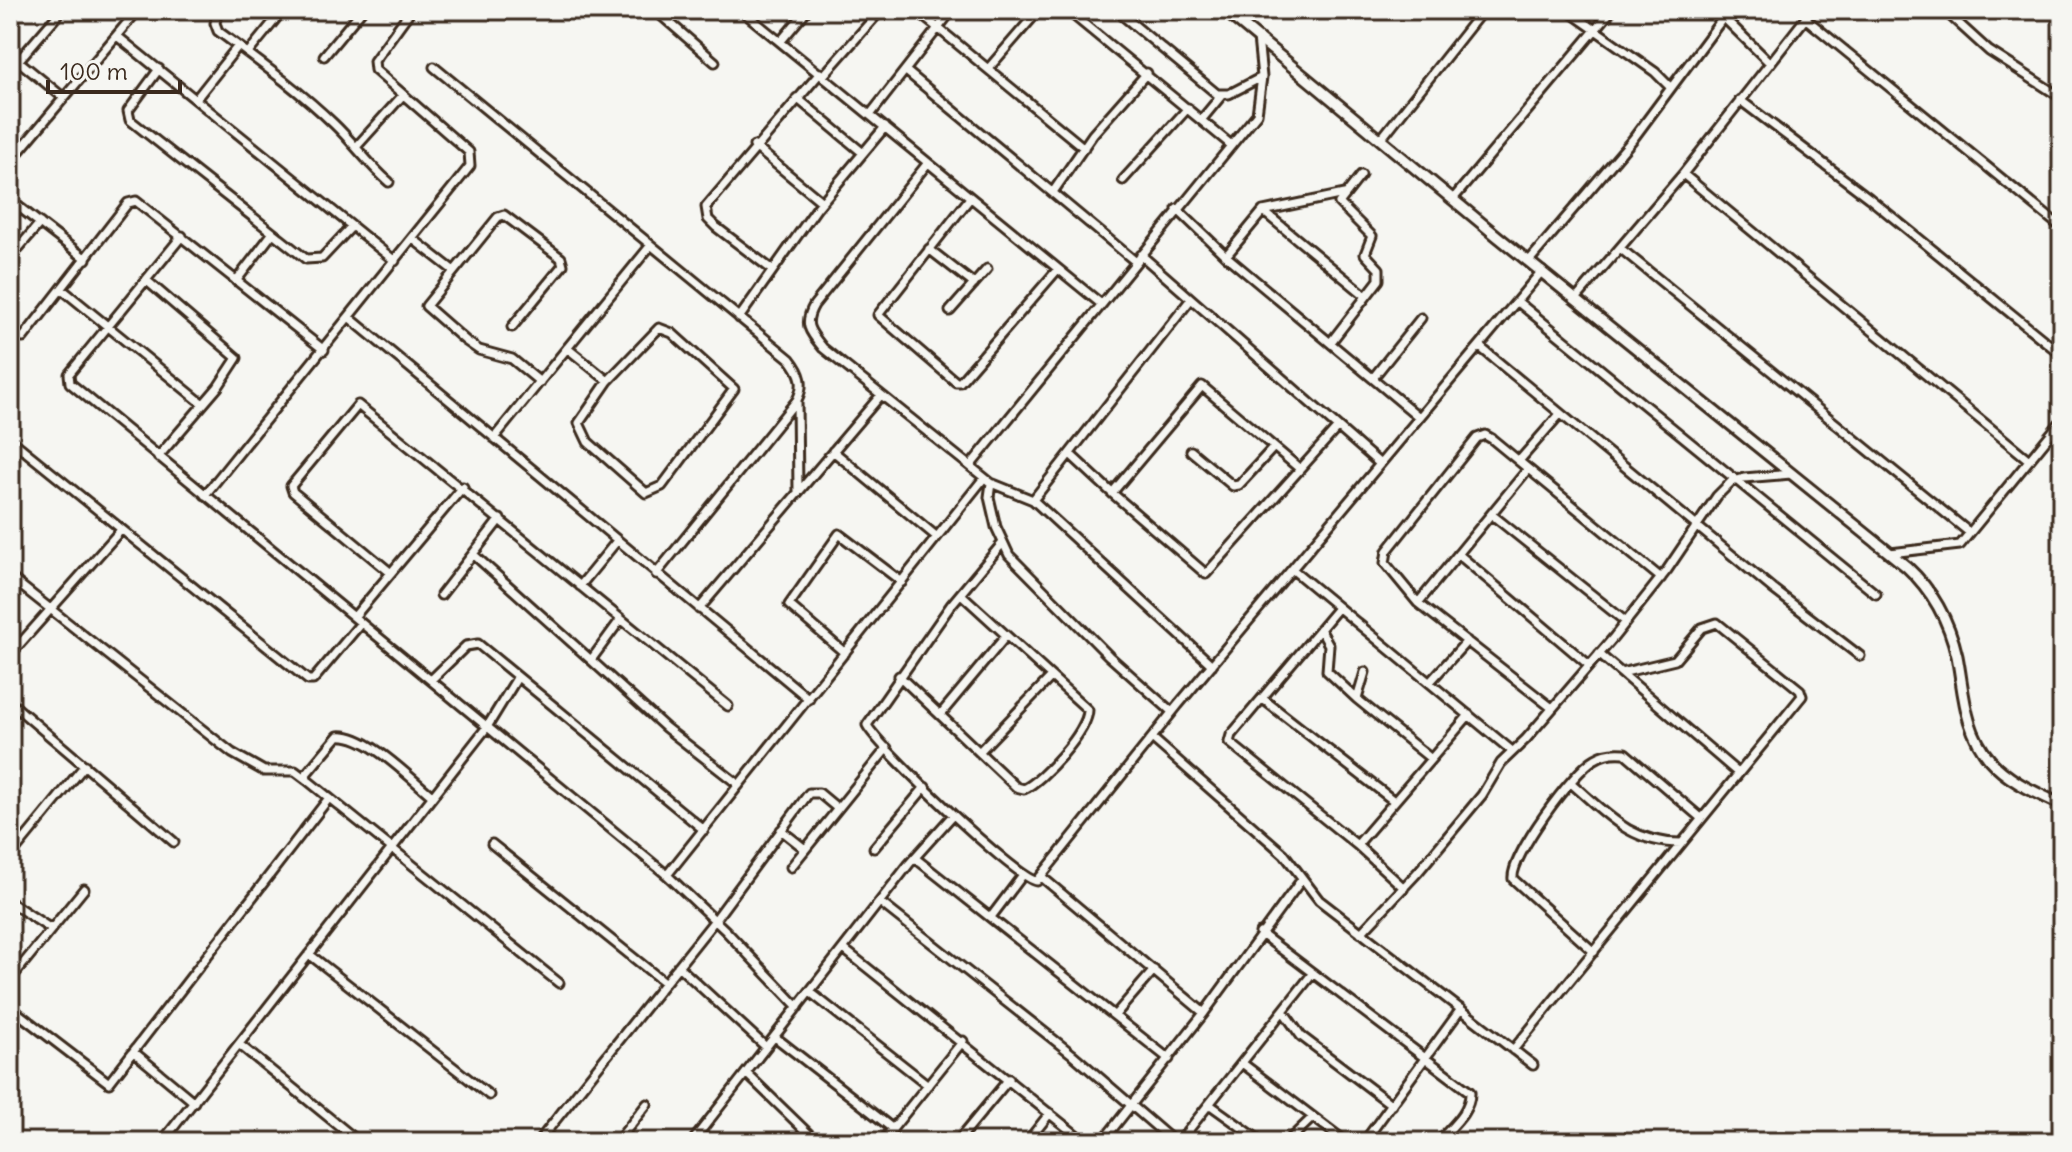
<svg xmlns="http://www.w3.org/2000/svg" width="2072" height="1152" font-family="Delius,sans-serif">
  <rect width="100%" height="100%" fill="#f6f6f2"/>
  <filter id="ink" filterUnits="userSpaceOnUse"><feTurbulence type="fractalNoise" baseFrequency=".0125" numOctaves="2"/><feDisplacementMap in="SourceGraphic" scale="16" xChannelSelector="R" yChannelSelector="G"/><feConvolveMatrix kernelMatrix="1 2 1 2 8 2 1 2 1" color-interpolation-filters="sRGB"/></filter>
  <g filter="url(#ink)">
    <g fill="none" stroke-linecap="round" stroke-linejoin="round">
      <!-- minor casing -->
      <g stroke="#3b2a1e" stroke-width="13">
        <path id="minor" d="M218,10L215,23L218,31C257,60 299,90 334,124C354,143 368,164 389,182
          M655,10L715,62
          M741,10L1100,303
          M952,10L938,28L1084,148
          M1067,10L1230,144
          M1116,10L1217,94H1229L1262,77
          M1567,10L1655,72L1670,87
          M1716,10L1770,63
          M1944,10L1989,51L2062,98
          M1805,18L2062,228
          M117,36L395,261
          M781,41L807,10
          M248,53L283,10
          M10,54L64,98
          M324,56L362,10
          M18,61L62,10
          M434,67L790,359C801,373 805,384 797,400L656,574
          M159,69L128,111L130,120L306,259L322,258L352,226
          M988,69L1039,10
          M906,71L1136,262
          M823,76L881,10
          M797,98L863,153
          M196,99L238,46
          M1740,100L1869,198L2062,355
          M870,115L938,28L915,10
          M1202,119L1221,96
          M1381,139L1483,10
          M357,146L403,95
          M754,146L822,202
          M10,162L138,10
          M927,164L814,305C803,324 809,331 823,348L991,483L1033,500L1212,665
          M1683,174L2029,460
          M1123,180L1188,108
          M1053,192L1093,134L1147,73
          M970,198L878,315L956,382H960L1058,269
          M1453,199L1612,10
          M10,200L86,259
          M1177,209L1226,256L1419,417
          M1263,211L1366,296
          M182,236L69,374L70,383L667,875L726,931L798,1007
          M413,239L454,271
          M1620,248L1970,533
          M929,249L974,284
          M1141,255L1380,464
          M1226,256L1263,211L1344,194
          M10,258L40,223
          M1529,261L1633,139L1723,18
          M771,269L716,227L708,219L706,207L820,73
          M146,280L237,358L218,387L158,457
          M236,281L272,234
          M63,290L203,404
          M1576,299L1683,174L1812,10
          M1518,302L1876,594
          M950,311L987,269
          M350,318L809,699
          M739,318L817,208L885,127
          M512,327L563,265L561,258L504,215L498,217L426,306L466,341L479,350L512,359L540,382
          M659,328L672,333L734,389L662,486L646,493L588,442L579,423L608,381Z
          M10,335L23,338L128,203L136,201L324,350
          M1331,342L1379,280V269L1365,254L1372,236L1339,203L1361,175
          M1480,347L1773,589L1860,656
          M567,348L608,381
          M1373,378L1421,318
          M797,400L798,492
          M494,438L651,245
          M10,439L308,680H313L361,623
          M833,451L937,537
          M1191,451L1233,486L1239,485L1274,447
          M1070,454L1112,493L1202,386L1300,469
          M1519,461L1560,414
          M970,466L1257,114L1262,77L1258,38
          M991,483L989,497L996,527L1009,555L1109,656L1172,712
          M1112,493L1206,574L1338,427
          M205,495L470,166L469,152L375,70L374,61L411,10
          M1033,500L1191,299
          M1491,514L1626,622
          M1001,545L951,605L867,725C877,746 1020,882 1037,881L1178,705L1542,271
          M1890,553L1960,545L2062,420
          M473,554L591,660
          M1458,554L1589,665
          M1292,569L1512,751
          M391,573L293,492L291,486L358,405L728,706
          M10,577L232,753L264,771H295L307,780
          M580,586L616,542
          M441,595L500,519
          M1418,603L1528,469
          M1338,608L1231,735L1229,742L1357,845
          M699,609L881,395
          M354,617L463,487
          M621,619L591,660L666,728L739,785
          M1320,629L1329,645L1327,671L1357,699
          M845,653L789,605L839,534L902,582
          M1599,654L1738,773
          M10,655L120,531
          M1365,672L1357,699L1430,758
          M899,676L1016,787L1024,789C1043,780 1088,731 1088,710L961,594
          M431,680L466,646L478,644L704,830
          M1430,682L1467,641
          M1263,699L1394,801
          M10,702L174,842
          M1552,708L1418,603L1385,563L1387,551L1477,438L1485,435L1492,439L1661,578
          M940,715L1006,636
          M1152,738L1284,854L1319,900L1533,1065
          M979,752L1051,677
          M1571,783C1607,814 1630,843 1681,843
          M432,796C411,779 367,733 338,736L306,774L307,780L559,983
          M781,830L805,849
          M492,844L665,983
          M874,848L925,787
          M10,857L85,765
          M915,858L1169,1059
          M791,867L887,748
          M667,875L984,478
          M1043,878L1204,1013
          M1404,888L1357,845L1469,715
          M10,902L51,929
          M881,903L1072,1054L1174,1142
          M991,917L1022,876
          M1260,933L1470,1092C1471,1112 1450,1128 1438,1142
          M1361,933L1418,872L1482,795L1501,763L1526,739L1614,637L1667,570L1717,496L1731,482L1744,478L1791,474
          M845,950L1085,1142
          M1594,952L1513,879C1510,857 1573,771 1595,759C1604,753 1615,752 1625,753L1701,818
          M309,954L489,1095
          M678,966L766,1047
          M10,980L84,889
          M810,992L928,1085
          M10,1007L109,1083L329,798
          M1283,1011L1301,1036L1392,1105
          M1115,1015L1154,970
          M775,1037L893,1129
          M240,1045L359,1142
          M1513,1050L1802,696L1800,690L1717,623L1702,628L1675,660L1621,673
          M135,1053L194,1102
          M1242,1063L1346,1142
          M746,1073L817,1142
          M1209,1104L1262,1142
          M162,1142L487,727L517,678
          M538,1142L715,920L809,793H819L837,808
          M617,1142L647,1104
          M692,1142L909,864L953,815
          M882,1142L963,1041
          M957,1142L1009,1079
          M1027,1142L1050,1113
          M1102,1142L1204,1013L1302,879
          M1179,1142L1313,973
          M1287,1142L1313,1117
          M1364,1142L1461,1009"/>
      </g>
      <!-- tertiary casing -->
      <g stroke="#3b2a1e" stroke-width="15">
        <path id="tertiary" d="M1224,10L1497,236L1907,567C1933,591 1949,621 1957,656C1964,692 1964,730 1990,760C2008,781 2037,793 2062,805"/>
      </g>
      <!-- minor -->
      <use href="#minor" stroke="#f6f6f2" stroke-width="7"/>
      <!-- tertiary -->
      <use href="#tertiary" stroke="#f6f6f2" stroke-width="9"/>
    </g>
  </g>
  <!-- margin -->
  <rect width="2072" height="1152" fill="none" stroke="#f6f6f2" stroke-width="40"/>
  <rect x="20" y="20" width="2032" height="1112" fill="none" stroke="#3b2a1e" stroke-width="3" filter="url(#ink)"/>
  <!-- scale -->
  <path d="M48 80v12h132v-12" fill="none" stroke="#3b2a1e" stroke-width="4"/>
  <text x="60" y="80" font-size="24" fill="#3b2a1e" stroke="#f6f6f2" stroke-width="6" paint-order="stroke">100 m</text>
</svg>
